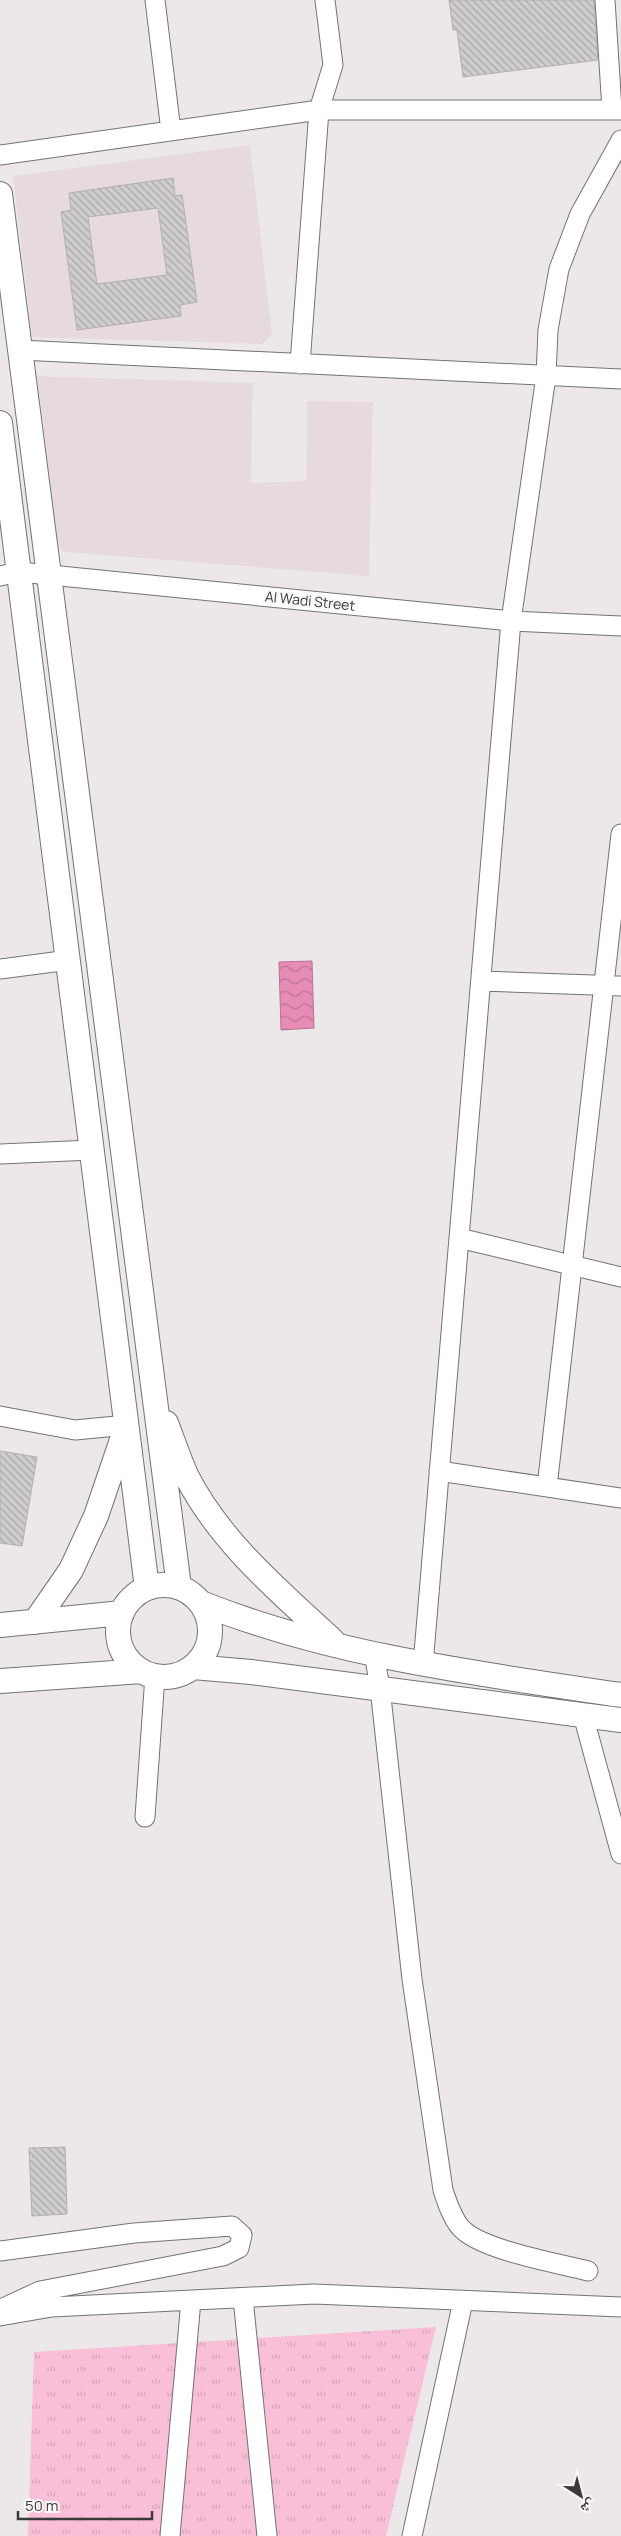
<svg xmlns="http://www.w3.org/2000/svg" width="621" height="2536" font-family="Manrope,'Noto Naskh Arabic',sans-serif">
  <defs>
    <pattern id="grass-tufts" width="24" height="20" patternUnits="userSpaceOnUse" patternTransform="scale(1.25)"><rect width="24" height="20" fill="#f9bfd7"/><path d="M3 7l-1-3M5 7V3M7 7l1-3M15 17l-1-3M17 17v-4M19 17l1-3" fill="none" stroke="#d6a5b9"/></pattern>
    <pattern id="water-waves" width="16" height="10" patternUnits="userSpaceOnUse" patternTransform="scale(1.25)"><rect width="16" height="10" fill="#e78db5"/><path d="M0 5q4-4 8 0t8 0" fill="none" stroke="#bc7494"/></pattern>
    <pattern id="building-back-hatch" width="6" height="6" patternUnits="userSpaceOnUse" patternTransform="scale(1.25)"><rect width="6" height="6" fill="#d0cdce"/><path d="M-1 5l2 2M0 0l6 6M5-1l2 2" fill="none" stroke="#aaa7a8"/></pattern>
  </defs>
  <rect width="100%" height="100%" fill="#ece8ea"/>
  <!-- built -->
  <path fill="#e6dade" d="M250,145L272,335L262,344L32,337L13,176Z
    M37,376L253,383L251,483L306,481L307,401L373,402L369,576L64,552L58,545Z"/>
  <!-- grass -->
  <path fill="url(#grass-tufts)" d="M436,2327L386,2536H28L34,2352Z"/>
  <!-- water -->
  <path fill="url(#water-waves)" stroke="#b37490" d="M312,961L314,1028L281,1030L279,962Z"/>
  <!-- building -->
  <path fill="url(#building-back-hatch)" stroke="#b2afb0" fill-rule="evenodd" d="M449,0H594L598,60L463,77L457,30H453Z
    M173,178L175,196L182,195L197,302L180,305L181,316L77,330L61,212L71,210L69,193ZM158,208L167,275L97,284L88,217Z
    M0,1451L37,1457L22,1546L0,1543Z
    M65,2147L67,2214L32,2216L29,2148Z"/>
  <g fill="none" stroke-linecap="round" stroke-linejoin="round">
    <!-- minor casing -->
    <g stroke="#757273" stroke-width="21">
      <path id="minor" d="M155,0L171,131
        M605,0L612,110
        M0,155L319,110H621
        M20,350L621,379
        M300,364L319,110L333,65L325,0
        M0,576L20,572L511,621L621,626
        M0,969L69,960
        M481,981L621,986
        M0,1154L92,1150
        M459,1238L621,1277
        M0,1416L75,1430L127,1425
        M439,1471L621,1498
        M547,1487L621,834
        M374,1653L380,1688L412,1979L443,2190C447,2202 452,2218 461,2228C481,2250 557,2263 588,2271
        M423,1665L511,621L546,376L548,330L559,269L580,214L621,140
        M583,1715L621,1854
        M145,1817L155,1676
        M0,2251L134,2233L232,2226L242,2235L239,2248L223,2256L40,2291L1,2309
        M243,2298L267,2536
        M0,2316L52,2307L314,2294L621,2307
        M170,2536L191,2300
        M412,2536L463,2301"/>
    </g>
    <!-- major casing -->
    <g stroke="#757273" stroke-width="26">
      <path id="major" d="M0,194L179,1587
        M0,423L147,1588
        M166,1423C173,1441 179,1460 187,1477C221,1543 280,1592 333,1641
        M118 1631a46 46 0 1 1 92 0a46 46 0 1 1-92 0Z
        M201,1603C334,1656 480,1674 621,1695
        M35,1622L71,1570L96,1516L125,1431
        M0,1625L122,1613
        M193,1667L251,1672L621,1720
        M0,1681L142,1671"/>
    </g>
    <!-- minor -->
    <use href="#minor" stroke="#fff" stroke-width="19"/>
    <!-- major -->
    <use href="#major" stroke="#fff" stroke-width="24"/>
  </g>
  <g text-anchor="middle" stroke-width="4" stroke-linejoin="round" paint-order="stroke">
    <!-- street labels -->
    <g font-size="14" fill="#3b3a3a" stroke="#f9f6f7">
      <text transform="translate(310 601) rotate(6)" y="5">Al Wadi Street</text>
    </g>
  </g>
  <!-- north arrow -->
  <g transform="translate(581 2496) rotate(144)" stroke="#f9f6f7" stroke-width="4" paint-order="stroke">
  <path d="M0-4L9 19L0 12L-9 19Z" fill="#3b3a3a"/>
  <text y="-8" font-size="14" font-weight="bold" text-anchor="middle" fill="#3b3a3a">ش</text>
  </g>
  <!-- scale -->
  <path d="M18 2511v8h134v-8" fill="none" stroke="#3b3a3a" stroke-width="2.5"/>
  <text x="25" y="2511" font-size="15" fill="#3b3a3a" stroke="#f9f6f7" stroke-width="4" paint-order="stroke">50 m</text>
</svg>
